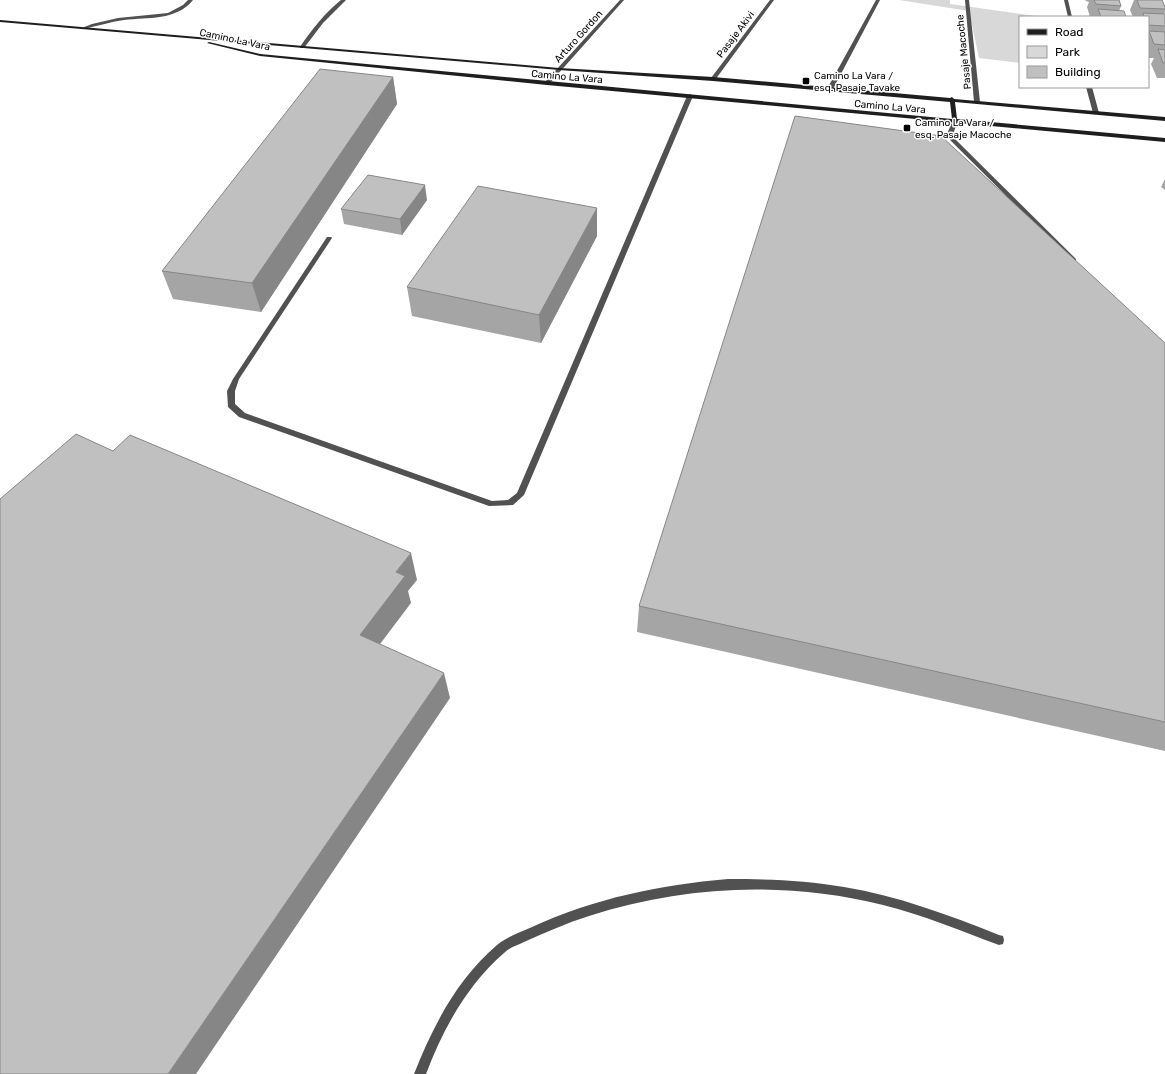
<svg xmlns="http://www.w3.org/2000/svg" width="1165" height="1074" font-family="Rubik,sans-serif">
  <rect width="100%" height="100%" fill="#fff"/>
  <!-- green -->
  <path fill="#d8d8d8" d="M899,0H950V4L1042,17H1020V63L979,58L969,11Z"/>
  <g fill="none" stroke-linecap="round" stroke-linejoin="round">
    <!-- lane -->
    <path fill="#515151" fill-rule="evenodd" d="M188,0H193C176,21 148,17 124,20C110,22 97,26 84,29L82,28L92,24L118,18L168,13L183,5Z
      M341,0H346L323,23L304,48H300V47C312,29 325,13 341,0Z
      M690,94L693,96L524,495L513,505L489,506L239,417L228,407L227,391L233,379L327,237H331L332,238L239,379L235,391V404L245,413L492,501L508,500L517,493L687,96Z
      M953,120L958,121L953,134L955,139L1076,259V261H1072L951,141L947,134Z
      M728,879C767,879 806,880 844,887C898,896 949,915 999,935L1003,936L1004,940L1003,944L999,945C961,931 923,915 883,905C786,881 685,885 589,916C567,923 546,932 524,942C518,945 510,947 504,953C467,985 443,1029 426,1074H414C433,1026 457,979 497,945C506,937 521,932 532,927C596,898 659,885 728,879Z"/>
    <!-- street -->
    <path fill="#515151" fill-rule="evenodd" d="M620,0H624L549,84H545V82Z
      M770,0H774L715,80H711V78Z
      M876,0H880L833,89L828,90L827,89Z
      M965,0H969L980,102L977,104L974,102Z
      M1064,0H1068L1072,17H1068Z
      M1086,87H1092L1099,113L1098,114L1093,113Z"/>
    <!-- secondary -->
    <path fill="#1e1e1e" fill-rule="evenodd" d="M0,20L559,68L713,77L950,98L952,97L954,99L1165,117V121L955,102L957,119L1165,138V142L547,85L260,56L207,43L209,42L260,54L952,119L950,102L713,81L559,70L0,22Z"/>
  </g>
  <!-- wall -->
  <path fill="#a5a5a5" d="M1085,0H1119L1121,6L1119,11L1126,17H1090L1087,7L1089,2L1086,1Z
    M1134,0H1162L1165,7V12L1164,14H1165V78H1157L1151,64L1154,58H1148V17H1133L1130,10Z
    M393,77L397,104L261,312L173,299L162,271Z
    M1165,179V190L1161,187Z
    M427,200L402,235L344,224L341,209Z
    M597,236L541,343L412,316L407,287Z
    M1165,343V751L637,632L639,606Z"/>
  <!-- shaded-wall -->
  <path fill="#868686" d="M393,77L397,104L261,312L252,283Z
    M425,185L427,200L402,235L400,219Z
    M597,208V236L541,343L539,315Z
    M411,553L417,580L408,591L411,603L368,660L360,635L396,572Z
    M444,673L450,698L196,1074H168Z"/>
  <!-- building -->
  <path fill="#c0c0c0" stroke="#868686" d="M1094,0H1119L1121,6L1096,4Z
    M1137,0H1162L1165,7V9L1140,8Z
    M1098,9L1124,11L1126,17H1101Z
    M1143,13L1165,14V26L1148,25V17H1144Z
    M1149,31L1165,32V45L1154,44Z
    M1158,49L1165,50V63H1163Z
    M320,69L393,77L252,283L162,271Z
    M795,116L941,136L1165,343V722L639,606Z
    M368,175L425,185L400,219L341,209Z
    M478,186L597,208L539,315L407,287Z
    M76,434L113,451L130,435L411,553L396,572L405,576L360,635L444,673L168,1074H0V499Z"/>
  <!-- markers -->
  <g fill="#000" stroke="#fff" stroke-width="1.5">
    <rect x="802" y="77" width="8" height="8" rx="2"/>
    <rect x="903" y="124" width="8" height="8" rx="2"/>
  </g>
  <g text-anchor="middle" stroke-width="3" stroke-linejoin="round" paint-order="stroke">
    <!-- far-street labels -->
    <g font-size="10" fill="#000" stroke="#fff">
      <text transform="translate(735 34) rotate(-53)" y="4">Pasaje Akivi</text>
      <text transform="translate(578 36) rotate(-48)" y="4">Arturo Gordon</text>
      <text transform="translate(235 39) rotate(12)" y="4">Camino La Vara</text>
      <text transform="translate(963 52) rotate(-96)" y="4">Pasaje Macoche</text>
      <text transform="translate(567 76) rotate(5)" y="4">Camino La Vara</text>
      <text transform="translate(890 106) rotate(5)" y="4">Camino La Vara</text>
    </g>
    <!-- far-poi labels -->
    <g font-size="10" fill="#000" stroke="#fff" text-anchor="start">
      <text x="814" y="79">Camino La Vara /<tspan x="814" dy="12">esq. Pasaje Tavake</tspan></text>
      <text x="915" y="126">Camino La Vara /<tspan x="915" dy="12">esq. Pasaje Macoche</tspan></text>
    </g>
  </g>
  <!-- legend -->
  <rect x="1019" y="16" width="130" height="72" fill="#ffffff" stroke="#999999"/>
  <rect x="1027" y="29" width="20" height="6" fill="#1e1e1e" stroke="#999999"/>
  <text x="1055" y="36" font-size="12" fill="#000000">Road</text>
  <rect x="1027" y="46" width="20" height="12" fill="#d8d8d8" stroke="#999999"/>
  <text x="1055" y="56" font-size="12" fill="#000000">Park</text>
  <rect x="1027" y="66" width="20" height="12" fill="#c0c0c0" stroke="#999999"/>
  <text x="1055" y="76" font-size="12" fill="#000000">Building</text>
</svg>
